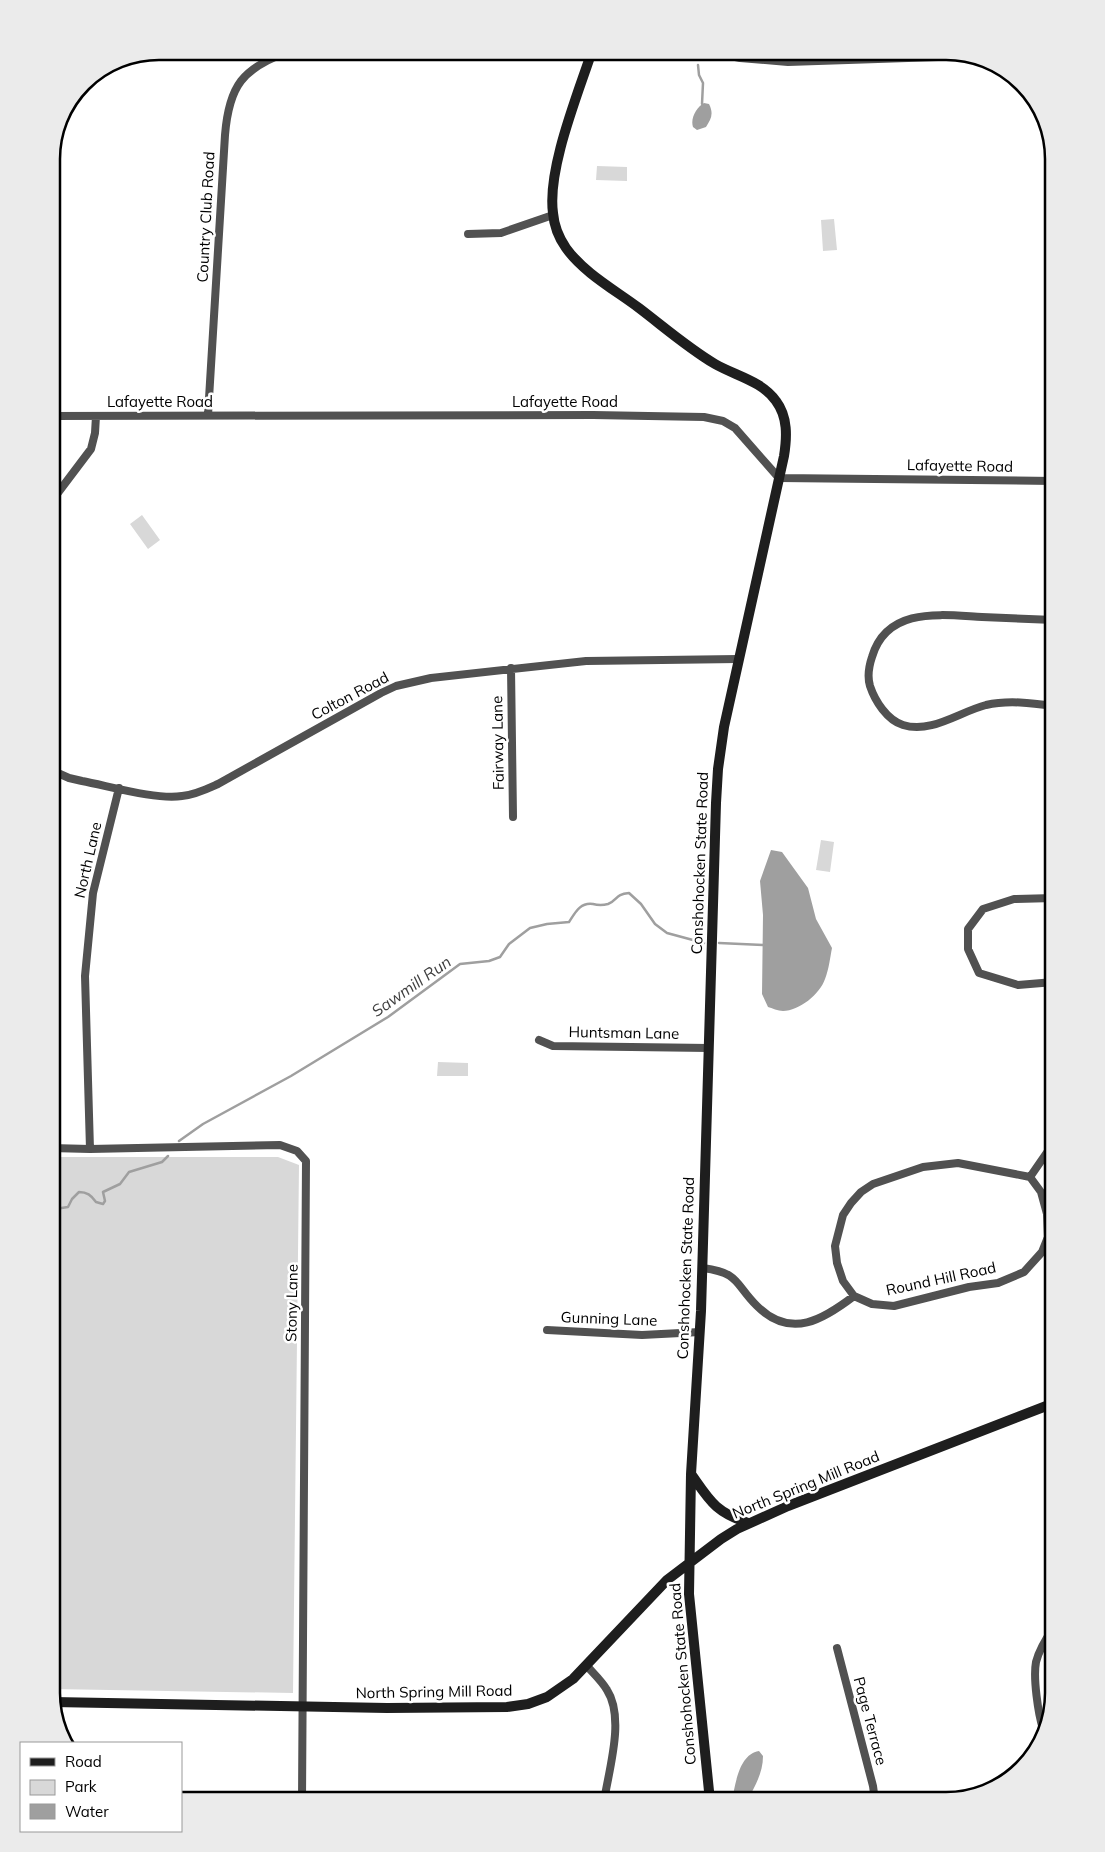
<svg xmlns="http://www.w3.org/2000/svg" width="1105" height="1852" font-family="Mulish,sans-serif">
  <rect width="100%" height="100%" fill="#fff"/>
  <!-- green -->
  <path fill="#d8d8d8" d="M597,166L627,167V181L596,180Z
    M834,219L837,250L823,251L821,220Z
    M142,515L160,540L148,549L130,524Z
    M821,840L834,842L830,872L816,870Z
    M438,1062L468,1063V1076H437Z
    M51,1157H278L299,1165L293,1693L51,1689Z"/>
  <!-- water -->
  <path fill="#9f9f9f" d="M704,103L709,104C714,114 711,119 706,127L697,130L693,127C690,118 697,107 704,103Z
    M771,850L782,852L808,888L816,919L832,948C830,958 829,969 825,979C820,994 799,1011 783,1011C778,1011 772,1008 768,1007L762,994L763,915L760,881Z
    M759,1751L763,1756C763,1773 755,1786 747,1801H732C735,1785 739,1754 759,1751Z"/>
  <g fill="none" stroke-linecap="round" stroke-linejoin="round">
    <!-- stream -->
    <path stroke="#9f9f9f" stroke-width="2.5" d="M698,65L699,75L703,83L702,104
      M719,943L763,945
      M179,1141L203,1124L291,1076L388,1017L460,964L489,961L500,957L509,944L530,928L547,924L569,922C575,913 580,902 593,904C597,905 604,905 608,904C618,900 615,894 629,893L641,904L655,924L667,933L704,943
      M51,1207L55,1209L68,1207L72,1199L79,1192C87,1192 91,1195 96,1202L103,1204L105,1201L103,1192L120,1184L129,1172L162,1162L168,1156"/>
    <!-- street -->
    <path stroke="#515151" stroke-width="8" d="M707,51L740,58L788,62L968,56
      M468,234L501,233L553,215
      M208,415L225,135C229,86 242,68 290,51
      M51,416L593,415L704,417L723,421L735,428L779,478L1054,481
      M51,502L91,449L95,433L96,416
      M511,668L513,817
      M1054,706C1032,703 1008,700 986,705C959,712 931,734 903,725C887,720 875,701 870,686C867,676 869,666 872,657C887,606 942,615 982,617C1006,618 1030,619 1054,620
      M51,770L69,778L82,781C109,786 156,800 182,796C195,795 207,789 218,784L381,693L396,686L431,678L586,661L738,659
      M1054,982L1018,985L979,973L968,949V929L983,909L1014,899L1054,898
      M539,1040L553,1046L709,1048
      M51,1148L90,1149L280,1145L297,1151L306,1161L302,1801
      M90,1149L85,976L93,893L119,788
      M958,1163L1030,1177L1041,1192L1047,1214L1048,1237L1042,1252L1024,1272L998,1283L969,1287L894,1306L872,1304L854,1296L843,1281L837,1263L835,1246L843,1215L851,1203L861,1192L873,1184L923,1167Z
      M1030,1177L1048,1151L1054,1146
      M703,1268C740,1273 734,1283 757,1306C791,1340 824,1319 854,1296
      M547,1330L642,1335L700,1332
      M837,1648L873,1786L875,1801
      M587,1666C594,1674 602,1681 607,1690C625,1718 609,1769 604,1801
      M1043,1729C1038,1713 1033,1678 1036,1662C1039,1650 1047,1637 1054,1627"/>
    <!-- secondary -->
    <path stroke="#1e1e1e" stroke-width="10" d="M592,51C578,94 547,169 553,213C554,225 559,238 566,248C584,273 615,290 639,308C664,327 688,348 715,364C736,376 762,381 776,401C788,417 787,437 784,456L724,727L718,769L716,803L701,1311L691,1474L689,1594L710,1801
      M691,1474C710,1501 715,1512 748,1523
      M53,1702L387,1708L507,1707L528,1704L547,1697L573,1679L667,1580L721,1539L737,1529L788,1506L1054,1403"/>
  </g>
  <g text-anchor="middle" stroke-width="5" stroke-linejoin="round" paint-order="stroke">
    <!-- street labels -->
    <g font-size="15" fill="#000" stroke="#fff">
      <text transform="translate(206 217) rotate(-87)" y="5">Country Club Road</text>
      <text x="160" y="407">Lafayette Road</text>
      <text x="565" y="407">Lafayette Road</text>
      <text transform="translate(960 466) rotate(1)" y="5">Lafayette Road</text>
      <text transform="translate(350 696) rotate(-28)" y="5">Colton Road</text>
      <text transform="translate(498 743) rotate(-91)" y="5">Fairway Lane</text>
      <text transform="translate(88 860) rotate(-77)" y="5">North Lane</text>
      <text transform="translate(700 863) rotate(-88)" y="5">Conshohocken State Road</text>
      <text transform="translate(624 1033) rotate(1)" y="5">Huntsman Lane</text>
      <text transform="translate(686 1268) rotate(-88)" y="5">Conshohocken State Road</text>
      <text transform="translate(941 1279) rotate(-12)" y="5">Round Hill Road</text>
      <text transform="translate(292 1303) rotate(-89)" y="5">Stony Lane</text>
      <text transform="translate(609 1319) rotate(2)" y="5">Gunning Lane</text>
      <text transform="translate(806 1485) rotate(-22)" y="5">North Spring Mill Road</text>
      <text transform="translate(683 1674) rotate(-95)" y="5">Conshohocken State Road</text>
      <text transform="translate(434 1692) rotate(-1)" y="5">North Spring Mill Road</text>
      <text transform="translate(870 1721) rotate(75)" y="5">Page Terrace</text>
    </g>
    <!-- water labels -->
    <g font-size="16" font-style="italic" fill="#404040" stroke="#fff">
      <text transform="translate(411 986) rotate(-35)" y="6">Sawmill Run</text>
    </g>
  </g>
  <!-- crop -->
  <path d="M0 0H1105V1852H0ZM159 60H946A99 99 0 0 1 1045 159V1693A99 99 0 0 1 946 1792H159A99 99 0 0 1 60 1693V159A99 99 0 0 1 159 60Z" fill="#ebebeb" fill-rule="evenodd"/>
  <path fill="none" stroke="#000" stroke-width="2.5" d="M159 60H946A99 99 0 0 1 1045 159V1693A99 99 0 0 1 946 1792H159A99 99 0 0 1 60 1693V159A99 99 0 0 1 159 60Z"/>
  <!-- legend -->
  <rect x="20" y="1742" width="162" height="90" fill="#ffffff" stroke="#999999"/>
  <rect x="30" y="1758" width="25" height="8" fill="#1e1e1e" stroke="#999999"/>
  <text x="65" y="1767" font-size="15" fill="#000000">Road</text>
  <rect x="30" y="1780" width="25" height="15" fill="#d8d8d8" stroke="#999999"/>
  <text x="65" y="1792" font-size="15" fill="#000000">Park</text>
  <rect x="30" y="1804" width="25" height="15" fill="#9f9f9f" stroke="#999999"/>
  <text x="65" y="1817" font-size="15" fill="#000000">Water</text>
</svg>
